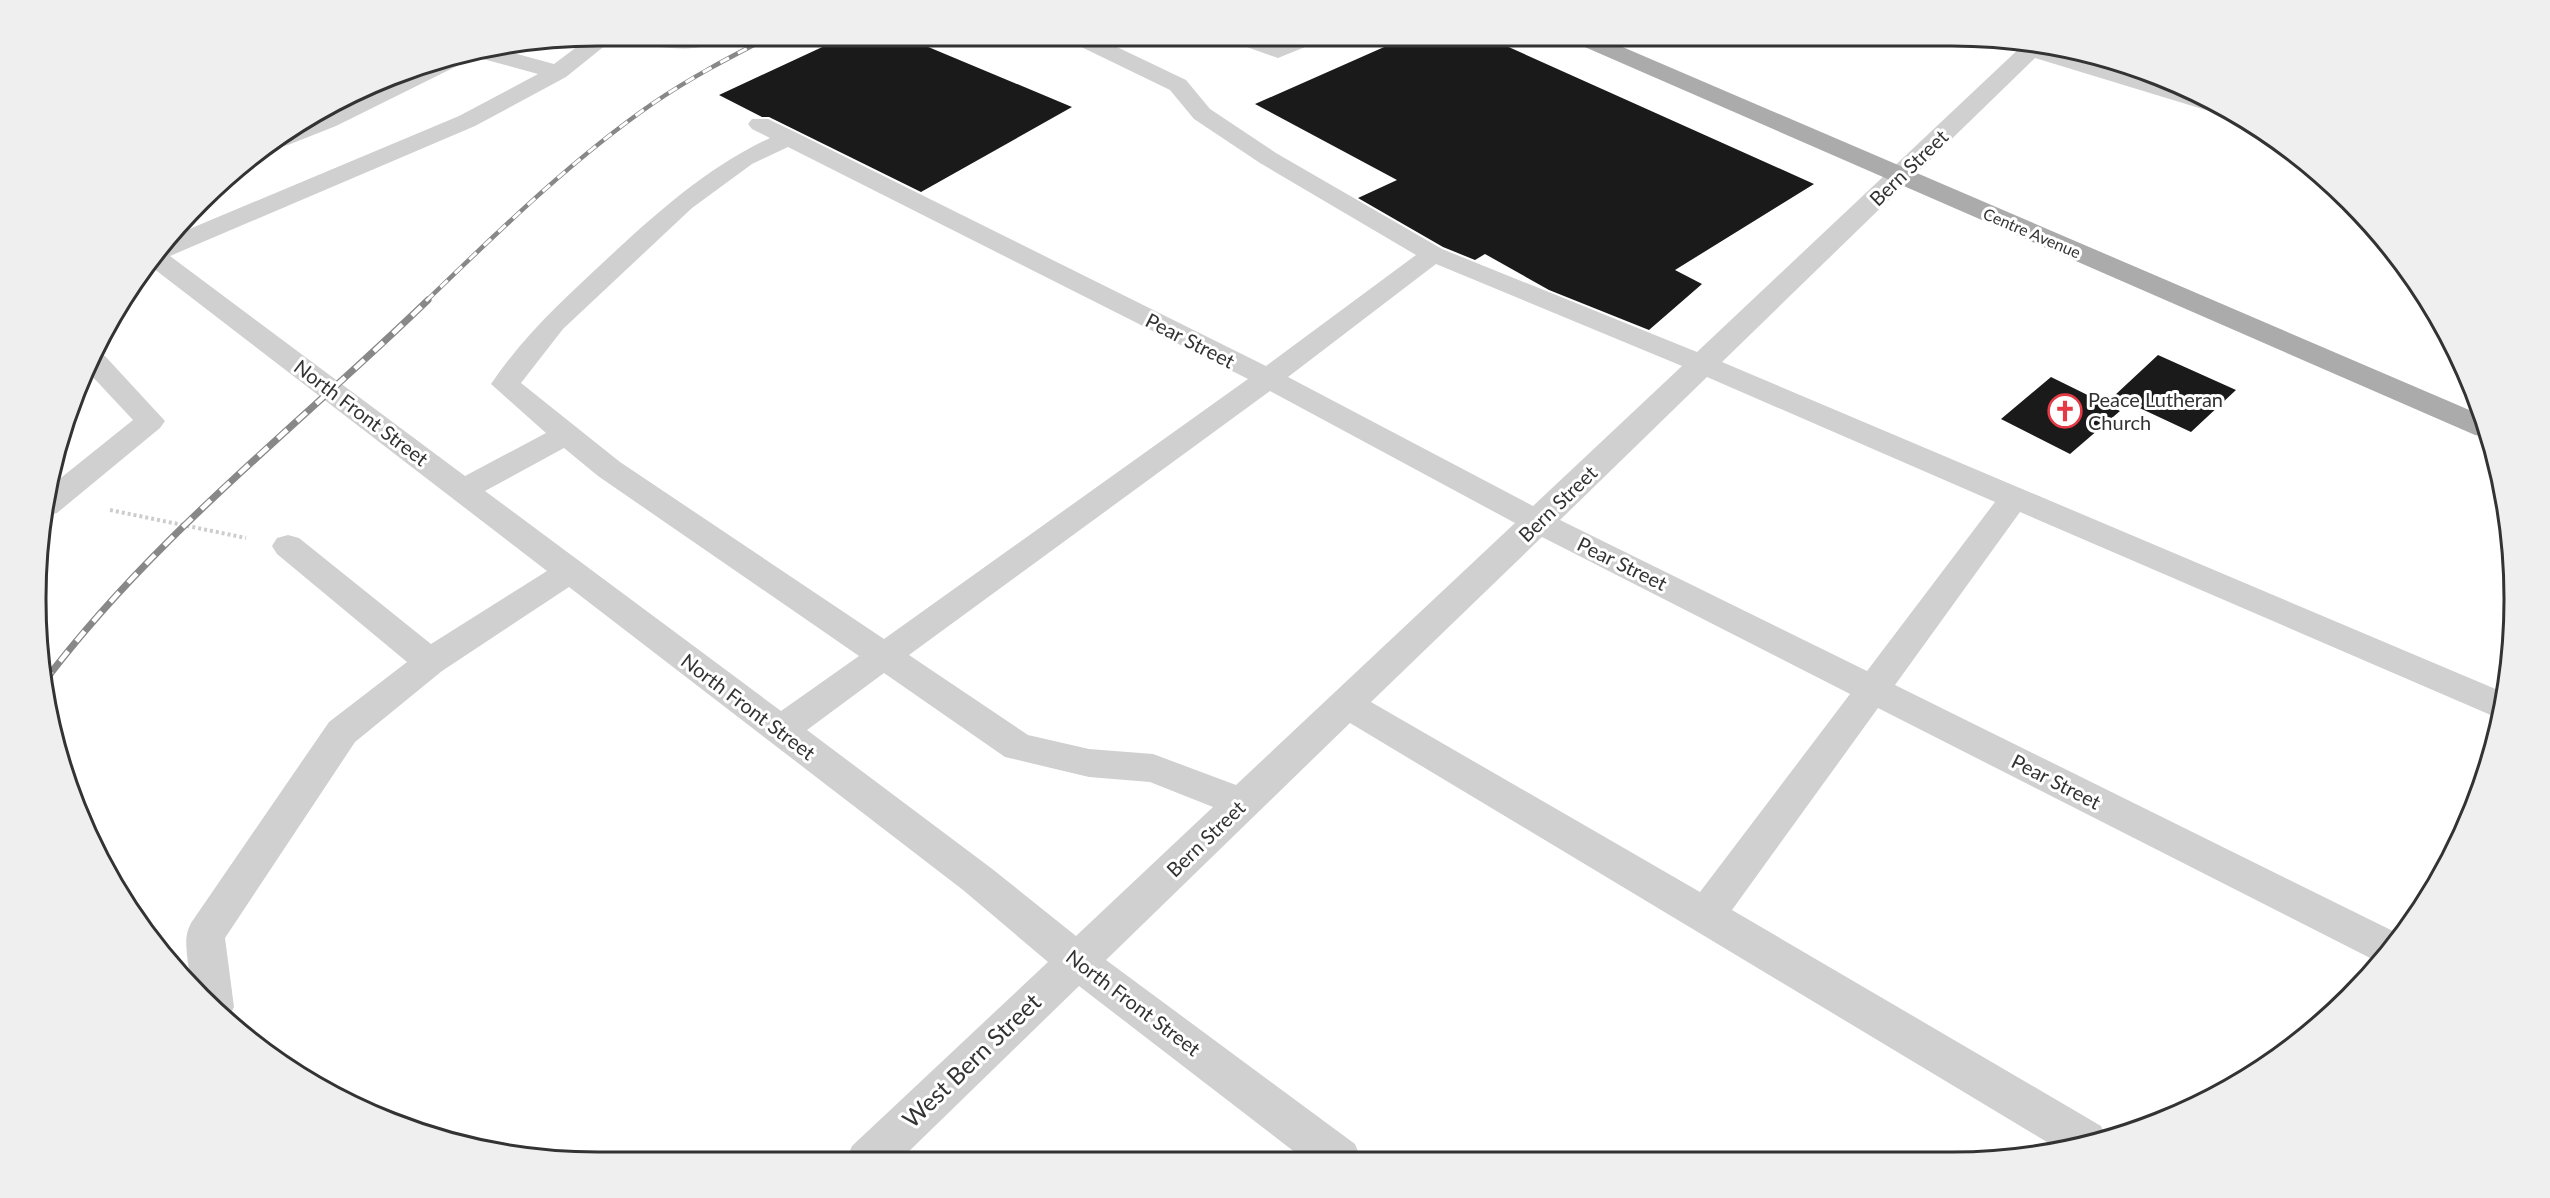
<svg xmlns="http://www.w3.org/2000/svg" width="2550" height="1198" font-family="Lato,sans-serif">
  <rect width="100%" height="100%" fill="#fff"/>
  <!-- building -->
  <path fill="#1a1a1a" d="M846,36H902L1072,107L921,192L769,117H762L719,95Z
    M1409,36H1484L1814,184L1675,270L1702,284L1649,330L1549,290L1485,254L1475,260L1443,247L1358,198L1397,180L1255,104Z
    M2158,355L2236,390L2191,432L2114,396Z
    M2051,377L2120,411L2070,454L2001,419Z"/>
  <g fill="none" stroke-linecap="round" stroke-linejoin="round">
    <!-- path -->
    <path stroke="#cdcdcd" stroke-width="4" stroke-dasharray="3 3" stroke-linecap="butt" d="M110,510L246,538"/>
    <!-- minor -->
    <path fill="#d0d0d0" fill-rule="evenodd" d="M617,36L566,77L475,126L170,256L465,476L546,433L491,384C524,335 566,297 609,257C659,211 708,167 770,138L752,129L748,124L752,119H768L797,133L1266,366L1416,255L1260,163L1194,119L1170,90L1069,41L1066,36H1094L1186,80L1210,109L1276,153L1442,249L1697,352L2025,43L2047,45L2045,47L2187,90L2225,110L2217,113L2209,111L2035,58L1722,362L2505,693L2500,719L2020,512L1895,685L2401,935L2376,961L1878,708L1732,910L2101,1126L2105,1136L2057,1148L1350,723L1106,960L1355,1144L1361,1159L1305,1160L1079,986L899,1161H846L852,1146L1048,962L963,890L569,587L442,671L355,742L225,938L234,1007L228,1019C199,996 191,993 187,955C186,942 185,935 191,923L329,722L407,662L277,554L272,546L277,538L288,535L299,538L431,644L547,571L149,265L168,238L459,116L538,74L483,59L481,55L506,51L554,64L590,37ZM788,147L1248,379L884,639L620,462L521,383L563,329L692,208L752,164ZM1436,264L1682,366L1533,506L1288,377ZM1707,377L1995,502L1867,671L1560,520ZM1270,391L1515,523L1236,785L1153,754L1089,749L1028,735L909,655ZM564,448L598,476L859,656L781,711L485,491ZM1542,537L1850,694L1700,892L1371,702ZM884,673L1005,757L1089,777L1150,782L1213,807L1076,936L991,868L807,730Z
      M618,36H723C708,57 650,46 629,42L621,41Z
      M1227,36H1258L1277,43L1294,36H1323L1320,41L1278,58L1230,41Z
      M459,59L457,66L336,126L288,145L280,147L271,144L424,65Z
      M98,354L105,356L165,421L160,428L57,513L46,516L47,489L133,420L90,374Z"/>
    <!-- major -->
    <path fill="#ababab" fill-rule="evenodd" d="M1568,36H1597L2481,415L2487,437L2475,435L1571,41Z"/>
    <!-- rail-far1 casing -->
    <g stroke="#888" stroke-width="4.5">
      <path id="rail-far1" d="M426,301C498,232 570,161 652,104C690,78 730,57 771,36"/>
    </g>
    <!-- rail casing -->
    <g stroke="#888" stroke-width="7">
      <path id="rail" d="M44,682C153,537 298,426 428,300"/>
    </g>
    <!-- rail-far1 -->
    <use href="#rail-far1" stroke="#fff" stroke-width="3" stroke-dasharray="10" stroke-linecap="butt"/>
    <!-- rail -->
    <use href="#rail" stroke="#fff" stroke-width="4.5" stroke-dasharray="13" stroke-linecap="butt"/>
  </g>
  <!-- icons -->
  <defs>
    <g id="church-ring" transform="scale(1.725)"><circle r="9.5" fill="#fff" stroke="#e63946" stroke-width="1.5"/><path d="M-1.2-6h2.4v3.5h3.3v2.4h-3.3V6h-2.4V-.1h-3.3v-2.4h3.3Z" fill="#e63946"/></g>
  </defs>
  <g fill-rule="evenodd">
    <use href="#church-ring" x="2065" y="411"/>
  </g>
  <g text-anchor="middle" stroke-width="6" stroke-linejoin="round" paint-order="stroke">
    <!-- far-street labels -->
    <g font-size="16" fill="#333" stroke="#fff">
      <text transform="translate(2032 233) rotate(23)" y="6">Centre Avenue</text>
    </g>
    <!-- street labels -->
    <g font-size="20" fill="#333" stroke="#fff">
      <text transform="translate(1909 168) rotate(-44)" y="7">Bern Street</text>
      <text transform="translate(1190 341) rotate(27)" y="7">Pear Street</text>
      <text transform="translate(361 413) rotate(37)" y="7">North Front Street</text>
      <text transform="translate(1558 504) rotate(-44)" y="7">Bern Street</text>
      <text transform="translate(1622 564) rotate(26)" y="7">Pear Street</text>
      <text transform="translate(748 707) rotate(37)" y="7">North Front Street</text>
      <text transform="translate(2056 782) rotate(27)" y="7">Pear Street</text>
      <text transform="translate(1206 839) rotate(-44)" y="7">Bern Street</text>
      <text transform="translate(1133 1003) rotate(37)" y="7">North Front Street</text>
    </g>
    <!-- poi labels -->
    <g font-size="20" fill="#333" stroke="#fff" text-anchor="start">
      <text x="2088" y="407">Peace Lutheran<tspan x="2088" dy="23">Church</tspan></text>
    </g>
    <!-- near-street labels -->
    <g font-size="24" fill="#333" stroke="#fff">
      <text transform="translate(972 1061) rotate(-44)" y="8">West Bern Street</text>
    </g>
  </g>
  <!-- crop -->
  <path d="M0 0H2550V1198H0ZM598 46H1952A552 552 0 0 1 2504 598V600A552 552 0 0 1 1952 1152H598A552 552 0 0 1 46 600V598A552 552 0 0 1 598 46Z" fill="#efefef" fill-rule="evenodd"/>
  <path fill="none" stroke="#333" stroke-width="3" d="M598 46H1952A552 552 0 0 1 2504 598V600A552 552 0 0 1 1952 1152H598A552 552 0 0 1 46 600V598A552 552 0 0 1 598 46Z"/>
</svg>
